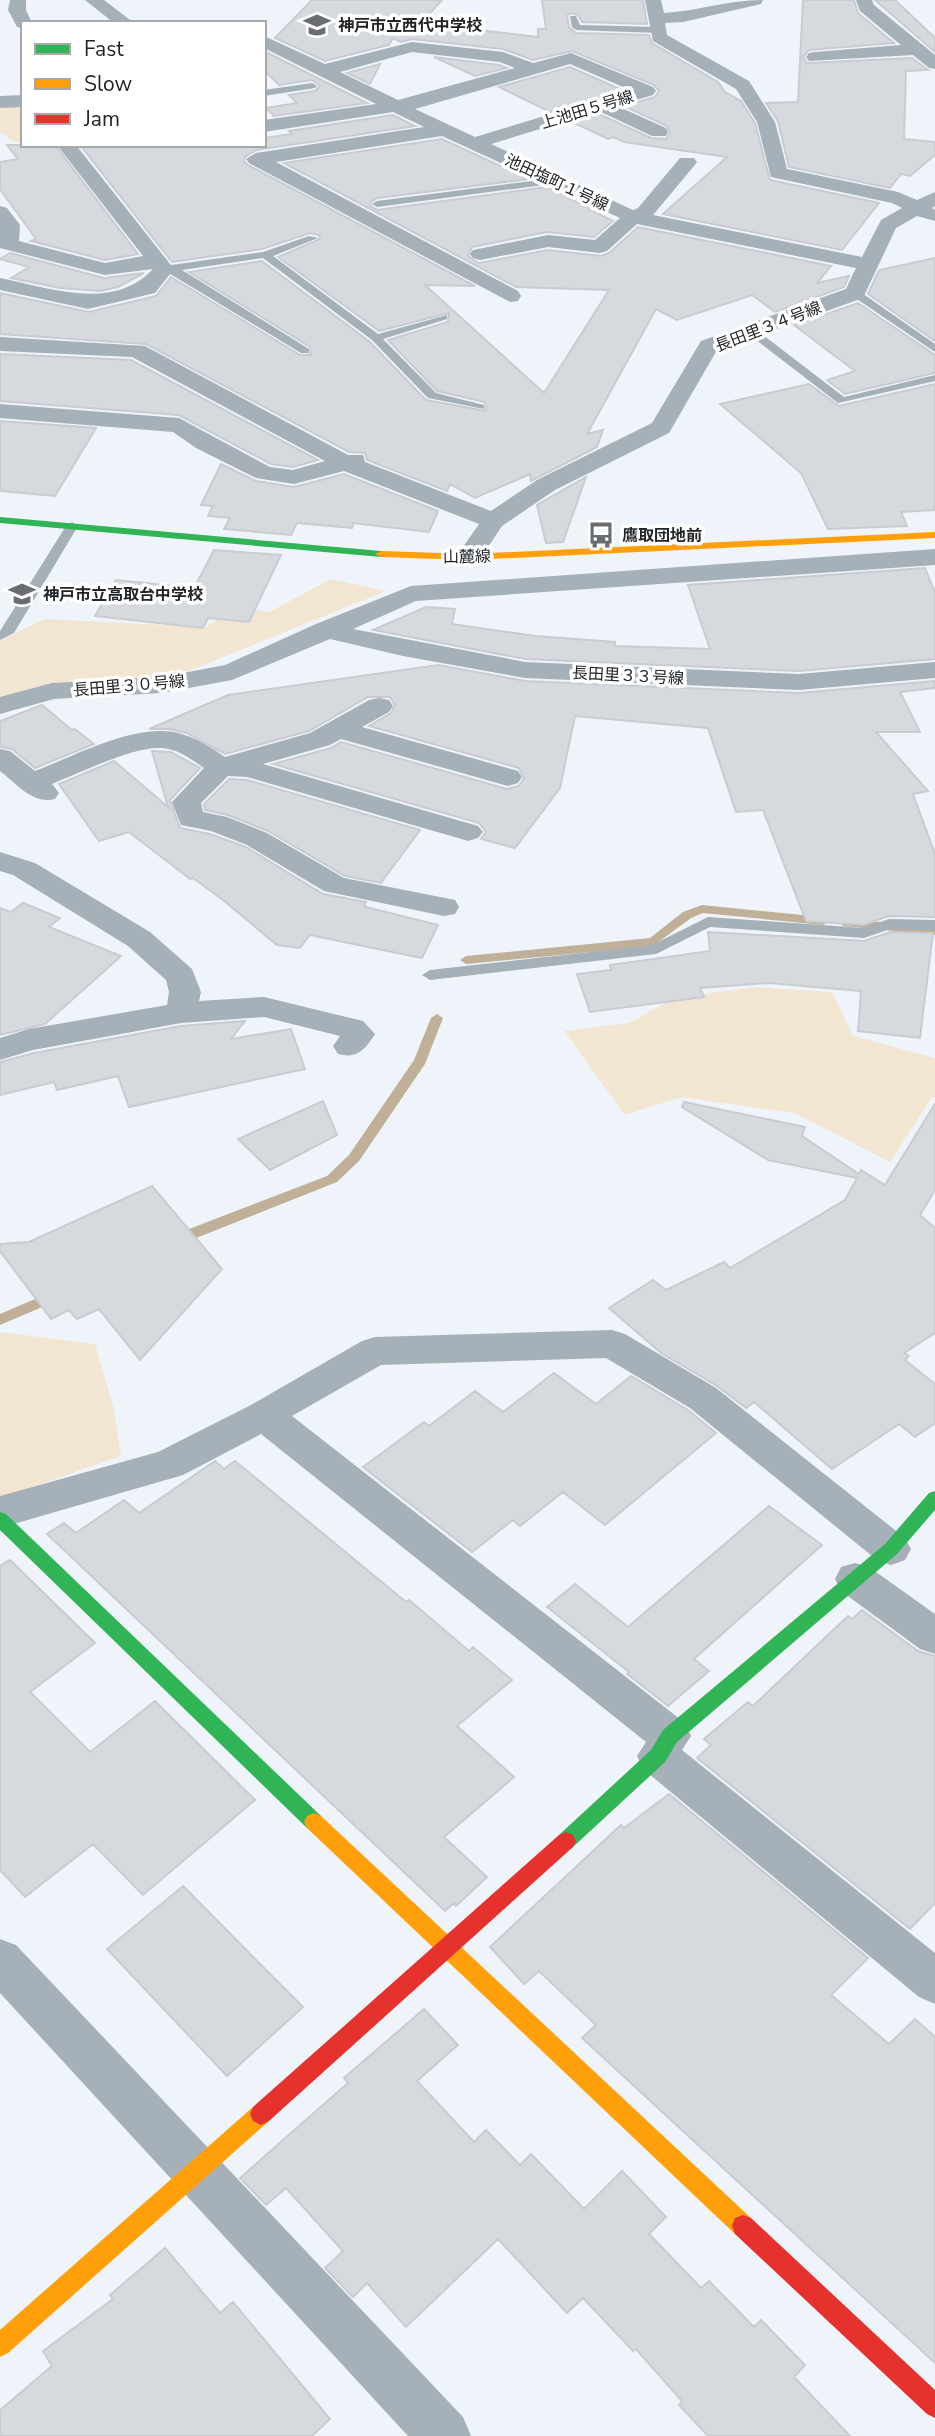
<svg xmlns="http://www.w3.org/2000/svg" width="935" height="2436" font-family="'Nunito Sans','Noto Sans JP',sans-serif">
  <rect width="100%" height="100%" fill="#eef4fa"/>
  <!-- green -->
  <path fill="#f2e6d3" d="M0,105L23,108V141L14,142L0,132Z
    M331,579L386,591L179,675L78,682L0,697V641L44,619L206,627L236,607L269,612Z
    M755,987L832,992L853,1036L935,1058V1097H932L890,1162L794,1113L681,1097L625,1115L564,1031L629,1023L674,998Z
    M0,1332L95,1344L114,1410L121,1456L0,1498Z"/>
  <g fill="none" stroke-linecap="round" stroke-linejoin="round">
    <!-- stream -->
    <path fill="#c0b098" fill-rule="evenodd" d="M702,905L823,917L829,921L823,925L703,913L691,918L653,946L466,964L460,960L466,956L650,938L683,912Z
      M847,919L935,927V935L843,926L841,923L843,920Z
      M437,1014L443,1018L425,1064L359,1161L337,1182L181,1244H171L169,1240L171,1236L327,1176L349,1155L414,1060L431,1018Z
      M56,1290L61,1291L63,1295L61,1299L0,1325V1314Z"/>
  </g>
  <!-- building -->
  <path fill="#d6dadf" stroke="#c8ccd1" stroke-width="2" d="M312,0H442L421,23L538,37V29H546L542,0H643L647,24L582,22L578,15L570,13L567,16L569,27L576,33L649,35L652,43L718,82L725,92L741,101L755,123L770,180L879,203L842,250L663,214L727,157L624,142L613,137L608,139L572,122L599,114L651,138L666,139L670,133L667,126L624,106L655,97L659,91L654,85L572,51L533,60L503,49L412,39L401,42L393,38L389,45L325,61L275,38Z
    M803,0H854L858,13L894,43L809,50L803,57L807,63L912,58L928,70L906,71L904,139L935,142V155L910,176L901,174L890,188L789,167L778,121L766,103L798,102Z
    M875,0H895L935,38V52Z
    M264,51L367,103L274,116L266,108L297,103L289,95L315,91L320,86L312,80L279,85L264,70Z
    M434,57L499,65L507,68L475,76Z
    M380,64L370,84L347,73Z
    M570,67L622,90L550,112L499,87Z
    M393,115L415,126L256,150L245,157L244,161L248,165L475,286L425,285L544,393L609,290L516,287L284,163L442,139L529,179L377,198L370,203L371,206L377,210L547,187L613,221L594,237L547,232L472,247L468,256L479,263L548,250L601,256L609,253L638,227L831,266L817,283L849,276L844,287L775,312L752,295L677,320L656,309L587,434L603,430L597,447L531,481L530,474L475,498L450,484L447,491L367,460L365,453L349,452L146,344L0,334V293L89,312L156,296L171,277L300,355H311L310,347L189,272L262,261L370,342L426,400L486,411L485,402L437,391L388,340L448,322L449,313L379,331L278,257L320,239L319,235L310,233L262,249L172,262L80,145H264V138L292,134L289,131Z
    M7,145H55L138,254L105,260L31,241L36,239L0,189V162L18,159Z
    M10,253L104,278L144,273L118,287L100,291L60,288L11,278L29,267L0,259Z
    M935,258V341L868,294L879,270Z
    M858,303L935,355V373L845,394L827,380L855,371L794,325Z
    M0,354L131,360L318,460L293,467L271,464L179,415L0,401Z
    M809,384L839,406L935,384V510L901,512L907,526L828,529L801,473L720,404Z
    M0,421L96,428L55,496L0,491Z
    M221,464L256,481L294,487L344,474L438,511L429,532L353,523L352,528L297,523L291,535L224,529L230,518L208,516L213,506L201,505Z
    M586,477L563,542L546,543L537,505Z
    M214,550L281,555L249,622L208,618L203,628L95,616L116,580L194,588Z
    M925,568L935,593V659L799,671L525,659L373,630L426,607L455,609L452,624L535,636L615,642V646L710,649L688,585Z
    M438,665L525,681L799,693L935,681V688L900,692L920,732H876L928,791L913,794L935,854V917L889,916L863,925L806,921L763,810L736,812L708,728L575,716L560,788L515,848L481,839L486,832L479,823L273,764L331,748L341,742L507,789L519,786L524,778L519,768L369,726L391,713L395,705L390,697H368L309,731L225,754L187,733L169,729H149L228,695Z
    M42,705L72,730L75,729L94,744L35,768L12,749L0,747V721Z
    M152,751L171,752L200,768L170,800L180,828L210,834L246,847L323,894L366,902L364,906L370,908L438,925L422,958L310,935L300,948L277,945L223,900L193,878L190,879L129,832L99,841L59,784L114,761L168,807Z
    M229,779L247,780L420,830L381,883L345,876L268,831L228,815L205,810L204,804Z
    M23,903L60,918L49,927L121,956L45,1024L0,1035V908L11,912Z
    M708,932L864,941L890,932L933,933L920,1038L858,1031L861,991L769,983L700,988L704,997L590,1012L577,974L611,970L610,965L710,951Z
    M245,1021L231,1039L291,1029L305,1069L129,1107L118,1076L57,1090L54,1082L0,1095V1062L34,1053L181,1026Z
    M323,1101L337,1135L270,1170L238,1139Z
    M684,1102L805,1127L802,1136L859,1174L861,1170L885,1185L935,1104V1190L920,1215L935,1228V1333L904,1353L909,1356L905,1360L935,1384V1423L915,1437L899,1424L832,1469L754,1402L746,1408L717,1386L661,1353L609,1308L653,1280L666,1290L724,1262L730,1268L845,1200L857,1178L768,1160L682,1107Z
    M152,1186L222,1269L140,1360L99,1309L77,1319L69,1310L51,1319L0,1251V1244L29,1242Z
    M554,1373L596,1404L631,1376L688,1410L716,1433L605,1525L563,1492L520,1526L513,1520L472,1552L363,1467L424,1422L429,1426L475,1391L503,1412Z
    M215,1461L224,1469L235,1461L406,1602L409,1600L469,1651L473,1647L512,1680L457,1726L514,1777L444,1837L487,1877L456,1906L454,1903L445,1911L47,1534L64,1523L76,1533L124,1500L139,1513Z
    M769,1506L822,1545L694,1659L709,1671L668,1706L627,1674L629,1672L547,1607L575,1584L628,1627Z
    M10,1560L95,1643L30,1692L90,1752L155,1701L255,1800L143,1895L93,1844L25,1897L0,1870V1566Z
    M862,1610L918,1651L935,1656V1903L910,1929L697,1758L711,1745L704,1739L748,1702L753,1706L848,1616L852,1619Z
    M669,1794L868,1958L831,1995L889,2044L915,2019L935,2037V2363L582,2038L596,2025L539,1971L524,1984L490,1947L621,1825L624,1828Z
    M183,1886L303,2007L227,2076L107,1949Z
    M424,2009L458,2045L417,2081L474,2142L486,2130L520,2165L531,2154L584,2209L622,2171L666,2217L649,2234L701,2288L709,2281L754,2327L761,2320L805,2365L794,2377L850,2436H708L679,2405L682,2401L636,2349L633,2351L583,2298L567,2313L498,2239L406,2327L367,2283L353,2297L325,2268L343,2251L286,2188L266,2205L240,2178L348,2083L344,2078Z
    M165,2248L220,2313L233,2302L330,2419L312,2436H0V2410L52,2366L43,2351L113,2299L110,2295Z"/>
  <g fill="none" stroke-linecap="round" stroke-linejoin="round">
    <!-- lane -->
    <path fill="#a5b0b9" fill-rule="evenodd" d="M570,16H576L580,25L658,27L662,30L658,33L576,30L572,27Z
      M312,83L317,86L315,88L264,96V90Z
      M555,178L558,179V183L377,207L372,204L377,201Z
      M309,236L318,238L273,256L378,334L447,315V319L383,339L436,393L484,405V409L428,398L372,340L263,258L182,270L309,349V353H301L162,269L171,265L263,252Z
      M851,291H859L935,344V352L851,295Z
      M747,329H755L844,397L935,375V381L838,403L747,333Z
      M72,522L78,526L14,633L0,640V631L66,526Z
      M708,917L863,928L889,919L935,920V930L890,929L864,938L710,927L656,954L430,980L422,975L430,970L652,945Z"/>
    <!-- street -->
    <path fill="#a5b0b9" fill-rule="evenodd" d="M10,0H26V10L32,23H23V28L17,27L8,10Z
      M85,0H104L134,23H114Z
      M645,0H661L664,13C698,11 728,0 763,0L761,4L683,22L665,23L667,35L749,81L775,122L787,169L898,192L917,200L935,192V206L932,208L935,210V221L917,216L896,228L863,298L717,350L669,433L555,490L502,526L478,562L469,565L460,562L456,557L479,524L344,471L294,484L256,478L196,448L173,432L0,418V404L179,418L270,467L293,470L325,461L132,357L0,351V337L145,346L348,455H363L365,462L491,511L537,480L652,423L701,341L846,289L856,268L637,224L607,251L600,253L548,247L480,260L473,258L470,254L473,250L548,235L595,240L620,218L442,136L276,162L518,291L521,296L518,301L510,302L249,163L246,159L256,153L424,127L393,112L264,132V120L376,104L264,48V36L325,64L412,42L503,52L533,63L571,53L653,87L656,91L653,95L617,106L666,128L668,132L666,136H652L599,111L491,144L633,210L638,208L680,158H694L697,162L694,166L653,215L862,257L881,220L902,208L892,203L771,177L757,122L736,89L653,41ZM412,52L500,62L515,68L398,100L340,72ZM570,64L630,90L475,137L415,109Z
      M856,0H872L874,5L935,55V69L929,68L913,55L809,61L806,57L809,53L815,52L901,45L860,11Z
      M23,95V107L0,108V96Z
      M57,145H76L174,269L155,293L88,309L0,290V278C50,288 113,312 153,269L105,275L0,248V206L7,208L20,225L19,241L105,263L143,256Z
      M935,549V565L416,601L353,629L525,662L799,674L935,662V678L799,690L525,678L403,656L330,639L232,680L162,693L54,699L0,714V697L52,683L162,677L225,665L316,624L411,586Z
      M379,698L389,700L393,706L389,712L362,727L518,771L522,777L518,783L508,786L341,739L330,745L263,764L478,826L483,832L478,838L468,841L458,838L247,777L228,776L201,803L203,812L227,817L267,833L344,878L455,900L459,907L455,914L444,916L324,891L247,845L211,831L181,825L172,802L204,768C191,759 177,748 160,748C132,747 79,773 52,784L59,793L55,799C33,805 17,784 0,771V749L10,751L35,771C74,756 118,732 160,731C183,730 207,744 225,757L310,733L369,700Z
      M0,852L35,863L150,932L192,969L201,992L199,1001L264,997L363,1021L375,1034C365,1050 357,1059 338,1054L333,1046L340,1036L264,1017L181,1023L33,1050L0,1060V1038L29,1029L167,1005L169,992L166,980L128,946L13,875L0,871Z
      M612,1330L625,1334L716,1388L905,1538L911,1549L905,1560L891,1565L877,1560L690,1408L606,1358L381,1365L292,1416L685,1723L691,1736L682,1750L935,1953V2004L919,1997L643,1769L637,1756L646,1742L261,1434L183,1475L0,1528V1496L158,1452L251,1405L362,1341L375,1337Z
      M855,1563L869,1567L935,1614V1654L920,1649L841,1591L835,1579L841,1567Z
      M0,1939L16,1945L463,2417L471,2436H408L0,1993Z"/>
    <!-- fast -->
    <path fill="#30b455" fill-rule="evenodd" d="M0,517L381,551L387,554L381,557L0,523Z
      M935,1491V1510L897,1554L677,1742L665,1762L573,1847L566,1850L559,1847L556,1841L559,1835L651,1750L663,1730L885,1544L929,1493Z
      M0,1512L6,1514L321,1816L324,1822L321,1828L314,1831L307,1828L0,1530Z"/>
    <!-- slow -->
    <path fill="#ff9f0a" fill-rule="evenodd" d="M935,532V538L469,560L381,557L375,554L381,551L469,554Z
      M314,1813L321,1816L751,2218L754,2226L751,2234L743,2237L735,2234L307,1828L304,1822L307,1816Z
      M261,2103L269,2107L272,2114L269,2121L8,2353L0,2357V2330L253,2107Z"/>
    <!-- jam -->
    <path fill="#e5322d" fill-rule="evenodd" d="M566,1832L573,1835L576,1841L573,1847L269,2121L261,2125L253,2121L250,2114L253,2107L559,1835Z
      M743,2215L751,2218L935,2390V2418L927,2414L735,2234L732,2226L735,2218Z"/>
  </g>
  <!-- icons -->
  <defs>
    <g id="school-bare" transform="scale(2.1)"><path d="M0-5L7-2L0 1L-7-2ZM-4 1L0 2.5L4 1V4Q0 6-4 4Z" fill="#696d72" stroke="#fff" stroke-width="2.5" paint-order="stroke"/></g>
    <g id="bus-bare" transform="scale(2.1)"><path d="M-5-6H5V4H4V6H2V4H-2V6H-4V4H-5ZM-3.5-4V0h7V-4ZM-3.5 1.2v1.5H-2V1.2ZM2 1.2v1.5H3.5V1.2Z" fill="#696d72" stroke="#fff" stroke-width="2.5" paint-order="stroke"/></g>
  </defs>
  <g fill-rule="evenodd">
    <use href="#school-bare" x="317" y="25"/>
    <use href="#bus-bare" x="601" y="535"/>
    <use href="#school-bare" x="22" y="594"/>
  </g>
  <g text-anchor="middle" stroke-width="7" stroke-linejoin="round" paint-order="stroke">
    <!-- far-poi labels -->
    <g font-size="16" font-weight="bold" fill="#212528" stroke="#fff" text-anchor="start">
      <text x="338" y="31">神戸市立西代中学校</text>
      <text x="622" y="541">鷹取団地前</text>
      <text x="43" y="600">神戸市立高取台中学校</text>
    </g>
    <!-- far-street labels -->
    <g font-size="16" fill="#212528" stroke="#fff">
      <text transform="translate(587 109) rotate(-17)" y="6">上池田５号線</text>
      <text transform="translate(557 182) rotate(25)" y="6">池田塩町１号線</text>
      <text transform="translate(768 326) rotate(-21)" y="6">長田里３４号線</text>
      <text transform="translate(467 556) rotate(-1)" y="6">山麓線</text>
      <text transform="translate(628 675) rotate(3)" y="6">長田里３３号線</text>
      <text transform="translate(129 685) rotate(-5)" y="6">長田里３０号線</text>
    </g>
  </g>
  <!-- legend -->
  <rect x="21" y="21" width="245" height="126" fill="#ffffff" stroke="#a6a8a9" stroke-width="2"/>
  <rect x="35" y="44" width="35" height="10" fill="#30b455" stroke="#a6a8a9" stroke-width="2"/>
  <text x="84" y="56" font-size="21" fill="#212528">Fast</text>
  <rect x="35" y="79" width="35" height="10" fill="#ff9f0a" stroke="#a6a8a9" stroke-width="2"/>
  <text x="84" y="91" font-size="21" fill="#212528">Slow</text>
  <rect x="35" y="114" width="35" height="10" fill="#e5322d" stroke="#a6a8a9" stroke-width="2"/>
  <text x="84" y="126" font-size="21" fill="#212528">Jam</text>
</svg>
